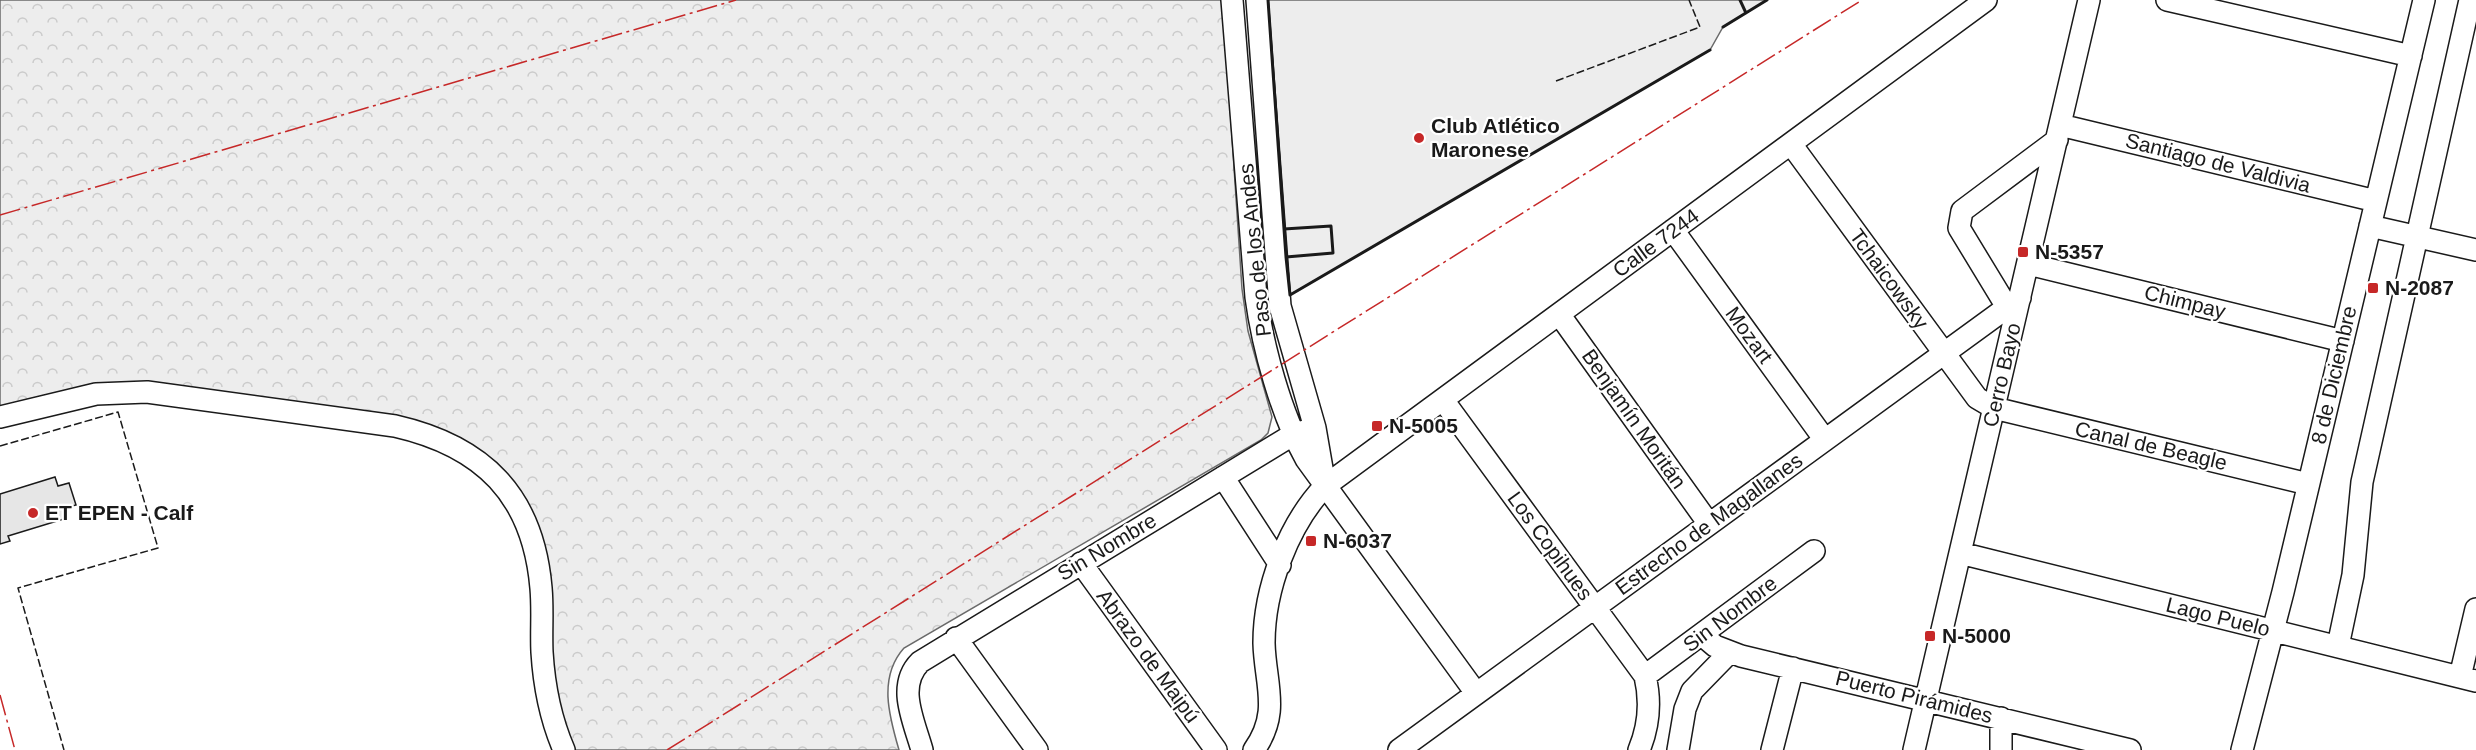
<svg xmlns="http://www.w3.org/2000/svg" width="2476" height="750" font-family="Helvetica,sans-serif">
  <defs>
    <pattern id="forest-crowns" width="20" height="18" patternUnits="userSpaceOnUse" patternTransform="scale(1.5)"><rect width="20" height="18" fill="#ededed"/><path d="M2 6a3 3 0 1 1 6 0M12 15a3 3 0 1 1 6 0" fill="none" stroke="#cbcbcb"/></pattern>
  </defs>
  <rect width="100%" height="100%" fill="#fff"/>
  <!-- grass -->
  <path fill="#ededed" stroke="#6a6a6a" stroke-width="1.5" d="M1268,0H1767L1723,27L1710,50L1290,295Z"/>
  <!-- forest -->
  <path fill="url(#forest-crowns)" stroke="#6a6a6a" stroke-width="1.5" d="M0,0H1223L1242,289L1248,331L1272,417L1268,433L1261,440L904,648C878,677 889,716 899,750H564L529,532L455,446L147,392L0,417Z"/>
  <!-- building -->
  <path fill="#e6e6e6" stroke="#1a1a1a" stroke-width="1.5" d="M55,477L58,486L69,483L76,505L64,508L67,518L8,536L10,541L0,544V494Z"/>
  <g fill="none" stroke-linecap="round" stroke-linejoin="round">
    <!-- minor casing -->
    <g stroke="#1a1a1a" stroke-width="24">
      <path id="minor" d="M1232,0L1256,297C1263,348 1281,414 1306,459L1476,693
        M1257,0L1280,306L1315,428L1324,480
        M2167,0L2411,56
        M2060,125L2376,201
        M1791,144L1977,398L1994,408L2308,484
        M2370,226L2476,250
        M1673,230L1825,440
        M2028,264L2343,341
        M2007,307L1959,228L1962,211L2057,140
        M1559,314L1709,524
        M1443,400L1645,676C1651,701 1649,726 1639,750
        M0,417L96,394L147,392L395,426C483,446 533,495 541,588C543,610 541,631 542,652C544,685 551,720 564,750
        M1223,477L1280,565
        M1960,553L2476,681
        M1081,563L1216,750
        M1702,635L1715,646L1741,656L2130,750
        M956,638L1037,750
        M2338,646L2353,575L2362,482L2470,0
        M1645,676L1814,551
        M2460,677L2476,609
        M922,750C914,721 896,686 920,662L1294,434L1315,428
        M1254,750C1281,712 1265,684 1264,643C1264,589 1288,525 1325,486L1986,0
        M1399,750L2020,298
        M1678,750L1685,709L1692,691L1730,652
        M1772,750L1793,668
        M1914,750L2089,0
        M2001,750V718
        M2242,750L2283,592L2424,0"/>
    </g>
    <!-- minor -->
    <use href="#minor" stroke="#fff" stroke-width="21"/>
    <!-- fence -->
    <path stroke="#1a1a1a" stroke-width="1.5" stroke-dasharray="8 3" stroke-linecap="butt" d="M1556,81L1700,27L1689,0
      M0,446L118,412L158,548L18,588L64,750"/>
    <!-- wall -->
    <path stroke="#1a1a1a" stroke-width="3" d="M1268,0L1284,229L1286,257L1333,253L1331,226L1284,229
      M1740,0L1746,13
      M1723,27L1767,0
      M1286,257L1290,295L1710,50"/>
    <!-- power -->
    <path stroke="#c62828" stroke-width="1.5" stroke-dasharray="21 4.5 3 4.5" stroke-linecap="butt" d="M0,215L736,0
      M0,695L15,750
      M667,750L1862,0"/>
  </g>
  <!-- markers -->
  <g fill="#c62828" stroke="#fff" stroke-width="2">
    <circle cx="1419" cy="138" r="6"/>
    <rect x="2017" y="246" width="12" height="12" rx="3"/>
    <rect x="2367" y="282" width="12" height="12" rx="3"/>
    <rect x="1371" y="420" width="12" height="12" rx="3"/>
    <circle cx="33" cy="513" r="6"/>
    <rect x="1305" y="535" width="12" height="12" rx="3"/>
    <rect x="1924" y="630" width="12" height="12" rx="3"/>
  </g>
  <g text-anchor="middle" stroke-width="4.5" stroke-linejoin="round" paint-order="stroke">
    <!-- poi labels -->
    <g font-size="21" font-weight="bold" fill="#1a1a1a" stroke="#fff" text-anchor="start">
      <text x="1431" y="133">Club Atlético<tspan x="1431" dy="24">Maronese</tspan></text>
      <text x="2035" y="259">N-5357</text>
      <text x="2385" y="295">N-2087</text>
      <text x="1389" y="433">N-5005</text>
      <text x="45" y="520">ET EPEN - Calf</text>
      <text x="1323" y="548">N-6037</text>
      <text x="1942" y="643">N-5000</text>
    </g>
    <!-- street labels -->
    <g font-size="21" fill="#1a1a1a" stroke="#fff">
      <text transform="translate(2218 163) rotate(14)" y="7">Santiago de Valdivia</text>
      <text transform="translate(1656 243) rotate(-36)" y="7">Calle 7244</text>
      <text transform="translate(1255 250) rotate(-96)" y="7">Paso de los Andes</text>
      <text transform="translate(1889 279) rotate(54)" y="7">Tchaicowsky</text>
      <text transform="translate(2185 302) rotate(14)" y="7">Chimpay</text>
      <text transform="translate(1749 335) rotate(54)" y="7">Mozart</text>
      <text transform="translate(2002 375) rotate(-77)" y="7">Cerro Bayo</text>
      <text transform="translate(2334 375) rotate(-77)" y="7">8 de Diciembre</text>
      <text transform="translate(1634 419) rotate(55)" y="7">Benjamín Moritán</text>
      <text transform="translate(2151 446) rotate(13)" y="7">Canal de Beagle</text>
      <text transform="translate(1709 524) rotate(-36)" y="7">Estrecho de Magallanes</text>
      <text transform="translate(1550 546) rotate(54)" y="7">Los Copihues</text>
      <text transform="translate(1107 547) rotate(-31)" y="7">Sin Nombre</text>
      <text transform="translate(1730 614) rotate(-37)" y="7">Sin Nombre</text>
      <text transform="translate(2218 617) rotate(14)" y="7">Lago Puelo</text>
      <text transform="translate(1148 656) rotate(54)" y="7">Abrazo de Maipú</text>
      <text transform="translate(1914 697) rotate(14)" y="7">Puerto Pirámides</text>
    </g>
  </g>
</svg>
